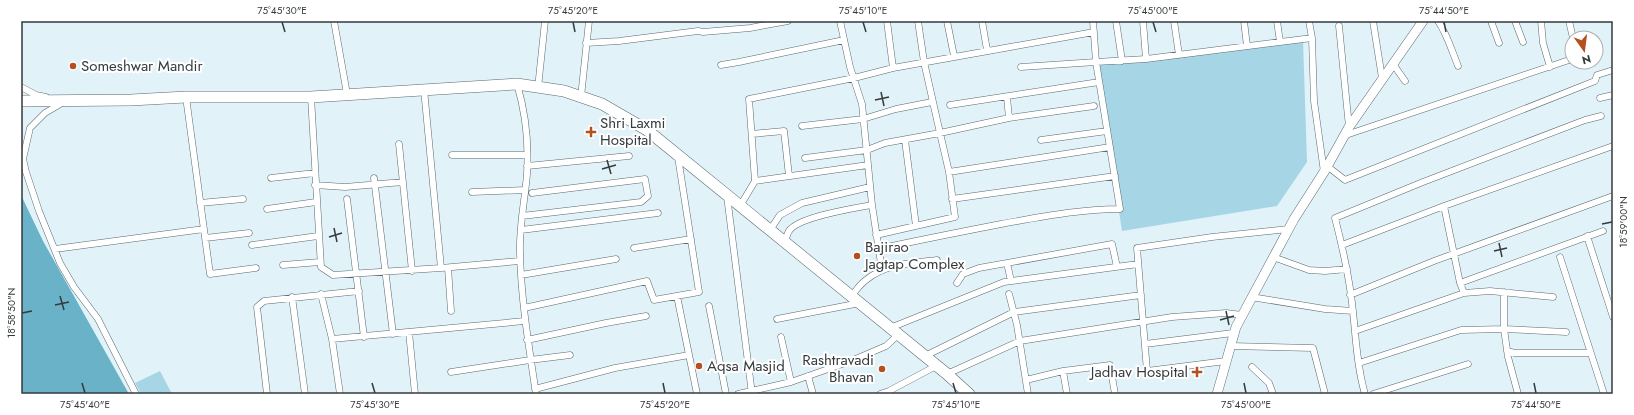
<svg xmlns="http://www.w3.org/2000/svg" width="1634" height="415" font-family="Jost,sans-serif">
  <rect width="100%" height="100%" fill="#e1f2f8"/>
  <!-- green -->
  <path fill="#a6d6e6" d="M1303,40L1307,162L1277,206L1122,231L1096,62Z
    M160,371L172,394H141L135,383Z"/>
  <!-- water -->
  <path fill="#6ab2c8" d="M21,195L43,241L129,394H21Z"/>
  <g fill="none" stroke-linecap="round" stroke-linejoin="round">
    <!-- street casing -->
    <g stroke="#5a696e" stroke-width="7">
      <path id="street" d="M334,21L347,94
        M840,21L850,67L862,104L872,205L882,270
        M887,21L893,68
        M947,21L954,56
        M982,21L987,50
        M1116,21L1122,61
        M1143,21L1146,59
        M1174,21L1179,55
        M1244,21L1247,46
        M1277,21L1280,42
        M1309,21L1312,38L1314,101L1324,172
        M1373,21L1382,78
        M1438,21C1447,34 1452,51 1458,66
        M1491,21L1499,43
        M1515,21L1523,42
        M1541,21L1543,43L1550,67
        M1569,21L1573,38
        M1339,26L1349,127
        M586,43L619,41L698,31L703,32L750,28L788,21
        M1393,64L1405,81
        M721,65L739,62L844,40
        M1021,67L1096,62L1093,21
        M517,84C526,114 529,142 527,174C525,200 519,226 520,252C521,300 529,347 536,394
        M21,87L36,95L46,97
        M538,88L545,21
        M424,89L441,268
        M186,97L210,274L256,268
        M311,97L321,267L333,275L441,268L520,261
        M581,97L589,21
        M1600,98L1613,95
        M62,103L45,113L30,128L23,159L26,172L39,211L60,263L74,287L98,319L136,394
        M950,105L1099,82
        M1009,118L1094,106
        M802,126L863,119L896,109L932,102
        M752,134L784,131L789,176
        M1343,136L1572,59
        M905,140L916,226
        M1041,140L1107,131
        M399,144L412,271
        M452,155H527
        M805,158L867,150L885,143L940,133L924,62L918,21
        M868,165L755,181L749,99L854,78L893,68L1094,32
        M527,166L629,156
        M1327,166L1345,180L1595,81L1597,75L1613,70
        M949,172L1110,147
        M271,178L315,173
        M374,178L393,334
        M315,185L345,187L403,182
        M472,192L525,190
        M727,196L752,394
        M347,199L364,337
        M952,199L1115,176
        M200,203L243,199
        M740,206L755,181
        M1444,206L1460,283L1464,293
        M267,209L316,202
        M522,216L641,202L648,196L645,179L532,193
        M521,230L658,213
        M770,230L780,215L802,203L870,187
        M876,235L955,217L949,172L940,133L1009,118L1007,97
        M1587,236L1613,317
        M205,238L249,233
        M785,242C786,239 787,234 789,231C798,217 855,208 872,205
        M252,245L318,236
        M1342,245L1444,206L1613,146
        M634,248L691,239
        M55,249L204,229
        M878,249C919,240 960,232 1001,224C1041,217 1080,209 1120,209L1096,62L1146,59L1312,38
        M1273,257L1309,270L1325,271L1347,269
        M1560,257L1604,394
        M1007,263L1011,281
        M283,265L320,262
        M448,268L451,311
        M521,275L616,259
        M957,283L963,274L979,268L1112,244L1117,267
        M1460,283L1603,231
        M1504,292V329L1508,357L1518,394
        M321,294L332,339L525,321
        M1009,294L1017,325L1028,394
        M1350,295L1434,261L1613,196
        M677,296L697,394
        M851,296C856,291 860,284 866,280C885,264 912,263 937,260
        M292,297L305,394
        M1251,297L1325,309L1353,311
        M709,306L726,394
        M524,308L647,281L654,300L699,292L678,157
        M777,319L860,303
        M890,328L1004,282L1138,264
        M1355,331L1464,293L1490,291L1553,297
        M409,332L415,394
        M781,337L791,382
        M332,339L340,394
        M527,340L606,323L646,316
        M1145,344L1233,333
        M1230,346L1313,348L1325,394
        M1507,351L1515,353H1590
        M925,356L1014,312L1141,295
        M1226,361L1147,371L1137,248L1212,237L1288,229
        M1359,363L1461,330L1504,329L1566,332
        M1252,367L1269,383L1273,394
        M451,372L530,360L570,355
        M947,374L1020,341L1172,317L1226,313L1242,315
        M808,376L813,394
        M1026,380L1063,371
        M535,389L615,368L689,355
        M267,394L257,307L264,301L359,291
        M738,394L791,382L851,361L886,346L898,335
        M880,394L889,391L936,366
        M1067,394L1063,371L1110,365L1115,394
        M1365,394C1357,367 1356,339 1353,312C1350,280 1343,249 1335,218L1423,182L1585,120L1601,116
        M1373,394L1468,364"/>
    </g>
    <!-- secondary casing -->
    <g stroke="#5a696e" stroke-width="10">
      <path id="secondary" d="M1217,394L1236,327L1294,219L1324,172L1349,127L1423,21"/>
    </g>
    <!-- highway casing -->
    <g stroke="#5a696e" stroke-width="12">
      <path id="highway" d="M21,101L131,100L186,97H311L517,84L564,91L602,104L647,130L947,374L969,394"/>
    </g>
    <!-- street -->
    <use href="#street" stroke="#fff" stroke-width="6"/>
    <!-- secondary -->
    <use href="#secondary" stroke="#fff" stroke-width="9"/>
    <!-- highway -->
    <use href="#highway" stroke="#fff" stroke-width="11"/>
  </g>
  <!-- ticks -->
  <path fill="none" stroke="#343a3d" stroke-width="1.5" d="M282,22L285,32M573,22L575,32M863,22L866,32M1153,22L1156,32M1444,22L1446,32M881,92L884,106M875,100L889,97M607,160L611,174M602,169L616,165M1602,224L1612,222M334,228L337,242M329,237L342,233M1499,243L1502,257M1494,251L1507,248M60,296L64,310M55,305L69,302M1226,311L1229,325M22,313L32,311M1220,320L1234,316M82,383L85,393M372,383L375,393M663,383L665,393M953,383L956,393M1244,383L1246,393M1534,383L1536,393"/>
  <!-- markers -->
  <g fill="#b4501e" stroke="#fff" stroke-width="1.5">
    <circle cx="73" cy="66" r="4"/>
    <path d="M589 126h4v4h4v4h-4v4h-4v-4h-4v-4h4z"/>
    <circle cx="857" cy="256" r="4"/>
    <circle cx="699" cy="366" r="4"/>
    <circle cx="882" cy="369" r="4"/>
    <path d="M1195 366h4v4h4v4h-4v4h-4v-4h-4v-4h4z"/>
  </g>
  <g text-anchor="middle" stroke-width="4" stroke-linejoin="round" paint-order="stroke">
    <!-- poi labels -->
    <g font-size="15" fill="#343a3d" stroke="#fff" text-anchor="start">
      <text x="81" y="71">Someshwar Mandir</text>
      <text x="600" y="128">Shri Laxmi<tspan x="600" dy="17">Hospital</tspan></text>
      <text x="865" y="252">Bajirao<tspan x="865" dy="17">Jagtap Complex</tspan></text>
      <text x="874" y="365" text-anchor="end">Rashtravadi<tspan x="874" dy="17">Bhavan</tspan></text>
      <text x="707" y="371">Aqsa Masjid</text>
      <text x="1188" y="377" text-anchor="end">Jadhav Hospital</text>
    </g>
  </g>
  <!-- border -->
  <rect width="1634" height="415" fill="none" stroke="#ffffff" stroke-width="44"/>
  <!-- north arrow -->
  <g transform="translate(1584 50) rotate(166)"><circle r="19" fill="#ffffff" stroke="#aeb0b1"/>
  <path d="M0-3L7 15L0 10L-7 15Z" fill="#b4501e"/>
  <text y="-6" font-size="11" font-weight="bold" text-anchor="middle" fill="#343a3d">N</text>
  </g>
  <rect x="22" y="22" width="1590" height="371" fill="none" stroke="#343a3d" stroke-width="1.5"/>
  <g font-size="10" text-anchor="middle" fill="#343a3d">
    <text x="282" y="14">75°45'30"E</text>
    <text x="573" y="14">75°45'20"E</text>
    <text x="863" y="14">75°45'10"E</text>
    <text x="1153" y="14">75°45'00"E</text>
    <text x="1444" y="14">75°44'50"E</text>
    <text transform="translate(1623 222) rotate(-90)" y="4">18°59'00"N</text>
    <text transform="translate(11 313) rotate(-90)" y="4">18°58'50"N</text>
    <text x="85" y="408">75°45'40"E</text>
    <text x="375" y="408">75°45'30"E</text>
    <text x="665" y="408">75°45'20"E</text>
    <text x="956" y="408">75°45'10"E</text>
    <text x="1246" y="408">75°45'00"E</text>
    <text x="1536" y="408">75°44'50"E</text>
  </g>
</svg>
